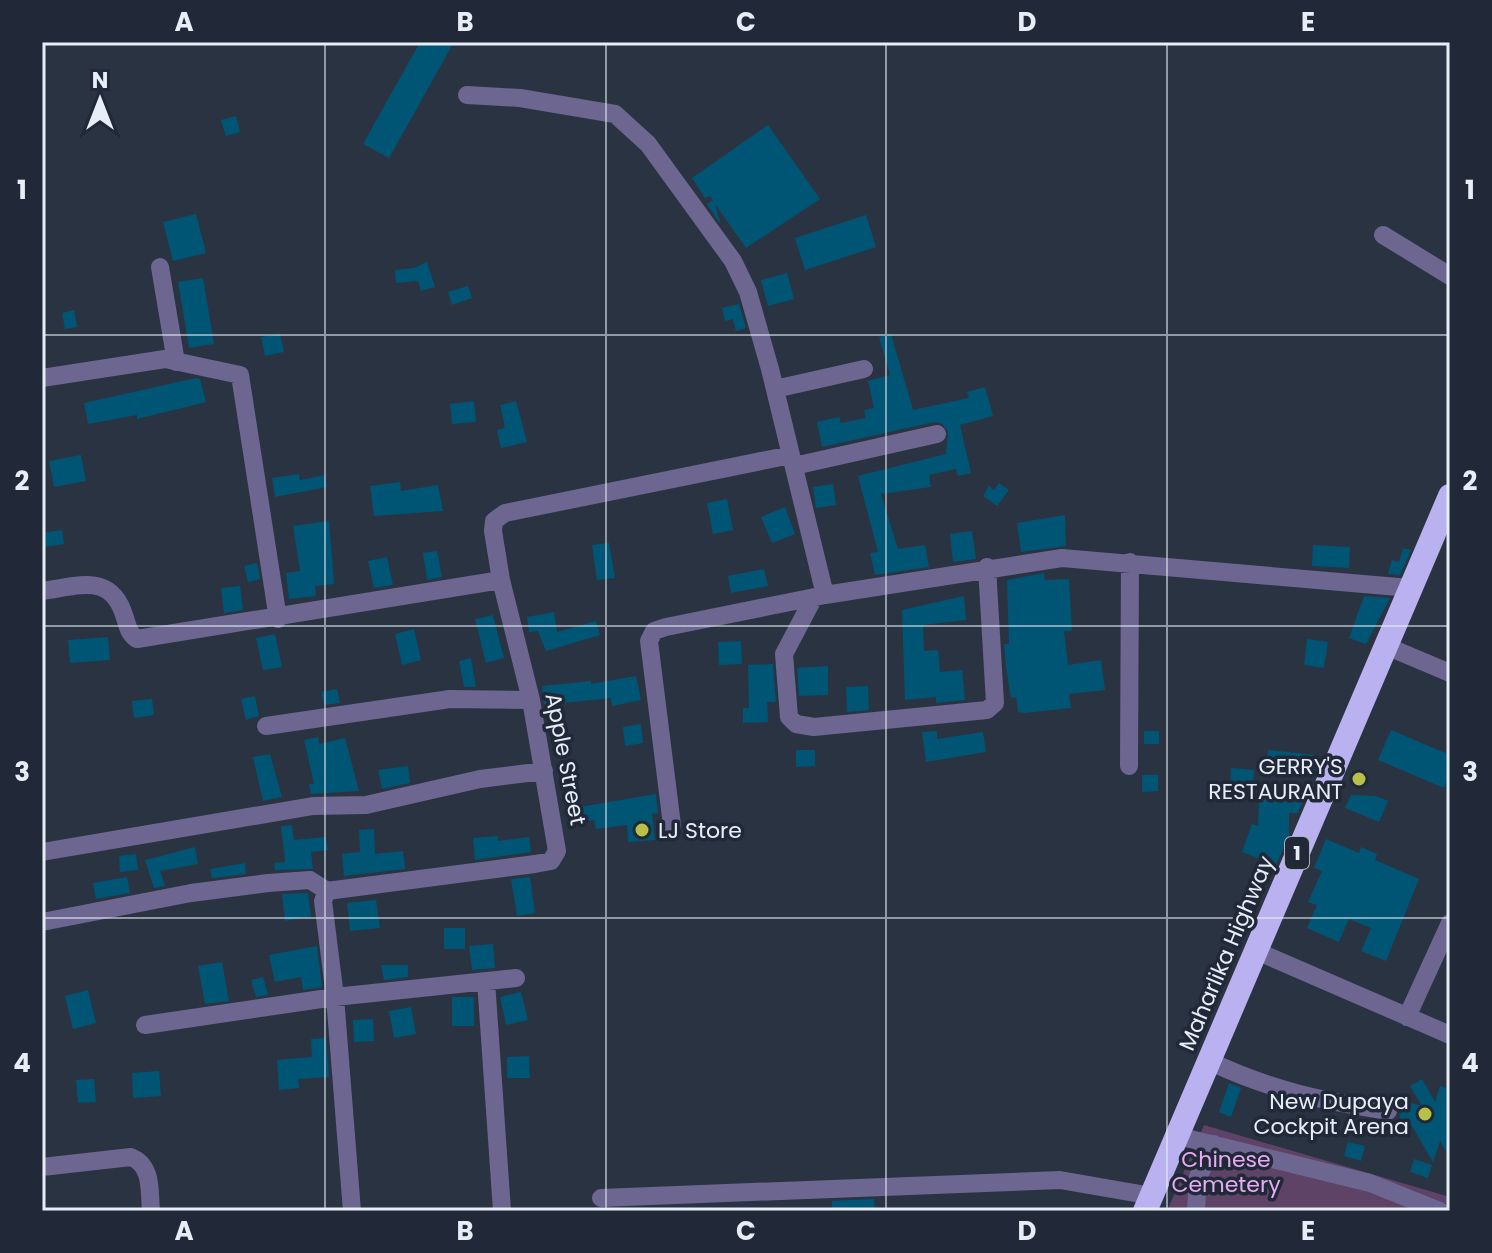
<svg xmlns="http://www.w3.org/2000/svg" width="1492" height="1253" font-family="Poppins,sans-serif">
  <rect width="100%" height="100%" fill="#2a3342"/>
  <!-- green -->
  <path fill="#5f4366" d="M1204,1125L1450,1197V1211H1167Z"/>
  <!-- building -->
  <path fill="#005574" d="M420,42H454L389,158L363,144Z
    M236,116L240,132L226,136L221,120Z
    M768,125L820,199L746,248L715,204L721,225L707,204L713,200L710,196L705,198L692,178Z
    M196,214L206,253L173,261L163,222Z
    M866,215L876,247L805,270L795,238Z
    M427,262L435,287L421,291L418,281L396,283L395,270L414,268Z
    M787,273L794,299L768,306L761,280Z
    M203,278L214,344L189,348L178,282Z
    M468,286L472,298L452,305L448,292Z
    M739,304L746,328L736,331L733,319L725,321L722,308Z
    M74,310L77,327L65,329L62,313Z
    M280,334L284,352L265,356L261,337Z
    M891,334L913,410L969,398L967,392L985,387L993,416L960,425L971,473L958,476L956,469L929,475L931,487L881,494L898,549L925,545L929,567L875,575L870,553L878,552L858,476L946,454L948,431L941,423L934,422L822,447L817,422L839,417L841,423L866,418L864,410L874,408L868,381L890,375L879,337Z
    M196,378L200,379L206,402L137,419V415L88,424L84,403Z
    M474,401L476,422L452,424L450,404Z
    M516,401L527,442L501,448L497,430L505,428L500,405Z
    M81,455L86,481L54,487L49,461Z
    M299,474L300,480L325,475L327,487L275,497L272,478Z
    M400,482L401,491L438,485L443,511L374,516L370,486Z
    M999,483L1009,490L997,506L983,496L989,486L994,490Z
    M833,484L836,505L816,508L813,487Z
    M727,499L733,530L713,534L707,503Z
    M785,507L795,534L772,543L761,517Z
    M1065,515L1066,546L1021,552L1017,523Z
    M329,521L334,584L315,586L316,596L289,599L286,573L300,571L293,526Z
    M62,530L64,544L44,547L42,533Z
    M972,531L976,559L953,562L950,534Z
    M609,543L615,578L597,580L592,545Z
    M1313,545L1350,547L1349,568L1312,566Z
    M1403,548L1411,550L1400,575L1388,574L1392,560L1399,562Z
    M437,551L442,577L427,580L423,553Z
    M387,557L393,585L374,588L368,561Z
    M257,563L260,579L248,582L244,566Z
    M764,569L768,586L731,593L728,576Z
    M1044,573L1045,580L1069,579L1072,631H1064L1068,665L1101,660L1105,690L1069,694L1071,708L1024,713L1018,712L1016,697L1011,698L1006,667L1004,644H1009L1007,580Z
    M240,586L243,610L224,613L221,588Z
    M964,596L966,620L923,625L924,651L938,650L940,672L962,670L965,700L936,703V697L905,700L902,610Z
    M1364,596L1390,598L1366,644L1349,638Z
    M554,612L557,632L596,621L600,635L546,651L538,631L529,632L527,617Z
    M493,615L504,658L486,663L475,619Z
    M414,629L421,660L402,665L395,634Z
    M275,634L282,667L263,670L256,638Z
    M108,637L110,660L70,663L68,640Z
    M1307,639L1328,642L1324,668L1304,665Z
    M741,641L742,664L719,665L718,642Z
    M471,658L476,687H464L459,661Z
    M773,664L776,702H767L768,722L743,723V708H749L748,665Z
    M828,666V695L799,696L797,668Z
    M636,676L641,700L612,706L611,698L544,705L542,686L591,681V684Z
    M868,686L869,710L847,712L846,687Z
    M337,689L340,703L324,705L321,692Z
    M255,696L259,716L246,720L241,699Z
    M152,699L154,715L134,718L132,701Z
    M641,724L643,743L625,746L623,727Z
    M1391,730L1450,755V773L1444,788L1378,760Z
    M937,731V739L983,732L986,752L926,762L922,732Z
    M1144,731H1159V744H1144Z
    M318,737L319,744L345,738L359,791L311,794L309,784H314L304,740Z
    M796,750H815V766L796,767Z
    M1268,750L1316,755L1314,772L1266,764Z
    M270,754L282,797L263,801L253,757Z
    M408,766L410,783L382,789L378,770Z
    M1231,768L1254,770L1253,788L1230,787Z
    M1142,775H1158V791L1142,792Z
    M1292,792L1305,793L1304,799L1298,813H1289V836L1276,865L1242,852L1252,824L1258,826L1259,799L1292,801Z
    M656,794L658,813L652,814L655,840L628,842L627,825L596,829L594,820L570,824L568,809Z
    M1351,795L1376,796L1388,801L1379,822L1345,808Z
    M292,825L294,840L326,837L328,850L311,852L313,869L275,870L274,863L285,862L281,826Z
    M374,829L375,854L403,851L405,869L344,876L342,854L360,852L359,830Z
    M498,836V841L529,837L531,852L475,860L473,838Z
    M1326,839L1359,853L1361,847L1377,854L1375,860L1419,879L1386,961L1361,951L1371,928L1349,919L1339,942L1307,928L1317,905L1308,902L1322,871L1314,868Z
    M195,847L198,864L160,871L165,886L154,888L145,860Z
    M136,854L138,870L120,872L119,856Z
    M245,863L246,874L212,878L210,869Z
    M127,877L130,893L96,899L93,883Z
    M530,877L535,913L517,916L511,879Z
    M308,893L311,917L285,921L282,894Z
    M376,900L380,928L350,931L347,903Z
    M444,928H465V949H444Z
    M493,944L495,968L472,970L469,946Z
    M317,946L322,987L303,990L301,977L275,982L269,955Z
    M222,962L229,1001L205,1004L198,966Z
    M381,965H408V977L384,980Z
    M263,977L268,995L256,997L251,980Z
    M88,990L96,1023L73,1029L65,996Z
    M521,992L528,1020L506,1025L500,997Z
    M452,997H474V1026H452Z
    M411,1007L416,1034L394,1038L389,1011Z
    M373,1019L374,1041L354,1042L353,1020Z
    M326,1038L329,1077L298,1079L299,1088L279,1090L277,1060L312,1057L311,1039Z
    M529,1056L530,1078H507V1057Z
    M159,1071L161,1096L133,1098L132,1073Z
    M94,1079L96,1102L78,1103L76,1080Z
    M1422,1079L1435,1102L1440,1086L1450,1089V1158L1440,1141L1433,1162L1412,1126L1398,1123L1404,1101L1422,1106L1410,1086Z
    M1229,1083L1241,1088L1231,1117L1219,1112Z
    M1348,1142L1365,1146L1361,1161L1344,1156Z
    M1414,1159L1432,1165L1428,1178L1410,1172Z
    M874,1199L875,1211H832V1201Z"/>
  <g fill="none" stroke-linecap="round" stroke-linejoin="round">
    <!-- minor -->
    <path stroke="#6c6691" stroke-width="18" d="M467,95L520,98L615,114L648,144L733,261L748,292L770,369L825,595
      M1383,235L1450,276
      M160,267L176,362
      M42,378L165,359L240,375L278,619
      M775,389L864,369
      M794,466L937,434
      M42,591C80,586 112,572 125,618C128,627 129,634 137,639L501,580
      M814,597L784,654L789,717L796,724L814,727L987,710L995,703L987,567
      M1386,646L1450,673
      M266,726L450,699L531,700
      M1129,766L1130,562
      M672,825L649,641L654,631L666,627L825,595L1062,558L1410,588
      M42,852L313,806L366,805L480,779L544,771
      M42,922L191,893L268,883L310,880L327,891
      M1254,950L1450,1035
      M486,981L502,1211
      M1407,1017L1450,923
      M145,1025L335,997L516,978
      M1209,1061C1270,1090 1322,1101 1388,1111
      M1178,1136L1370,1183L1440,1211
      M42,1167L131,1157C153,1166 149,1191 151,1211
      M601,1198L1060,1180L1152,1196
      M352,1211L335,997L323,901L327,891L535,864L551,861L557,851L531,700L501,580L493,531L494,521L505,513L791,455
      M1196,1211L1198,1177L1214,1144"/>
    <!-- highway -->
    <path stroke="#bab2f0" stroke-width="24" d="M1145,1211L1450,496"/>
  </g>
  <!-- grid -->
  <path fill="none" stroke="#e8eef8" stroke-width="2" stroke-opacity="0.55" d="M325,42V1211M606,42V1211M886,42V1211M1167,42V1211M42,335H1450M42,626H1450M42,918H1450"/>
  <!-- markers -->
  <g fill="#b8c147" stroke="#212938" stroke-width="3">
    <circle cx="1359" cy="779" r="8"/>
    <circle cx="642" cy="830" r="8"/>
    <circle cx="1425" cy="1114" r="8"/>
  </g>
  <g text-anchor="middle" stroke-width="7" stroke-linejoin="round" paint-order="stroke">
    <!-- shield labels -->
    <rect fill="#212938" stroke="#acb3be" stroke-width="2" x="1285" y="837" width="24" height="32" rx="6"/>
    <g font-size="20" font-weight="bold" fill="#e8eef8">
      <text x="1297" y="860">1</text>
    </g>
    <!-- street labels -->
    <g font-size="22" fill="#e8eef8" stroke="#212938">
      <text transform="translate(566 759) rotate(79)" y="8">Apple Street</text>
      <text transform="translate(1226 953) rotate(-67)" y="8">Maharlika Highway</text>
    </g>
    <!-- poi labels -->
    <g font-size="22" fill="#e8eef8" stroke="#212938" text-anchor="end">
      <text x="1343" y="774">GERRY'S<tspan x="1343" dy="25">RESTAURANT</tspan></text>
      <text x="658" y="838" text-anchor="start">LJ Store</text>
      <text x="1409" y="1109">New Dupaya<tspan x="1409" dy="25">Cockpit Arena</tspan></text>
    </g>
    <!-- park labels -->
    <g font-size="22" fill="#e5abf3" stroke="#212938">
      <text x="1226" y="1167">Chinese<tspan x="1226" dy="25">Cemetery</tspan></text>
    </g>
  </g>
  <!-- border -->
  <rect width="1492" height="1253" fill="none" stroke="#212938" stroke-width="88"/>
  <!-- north arrow -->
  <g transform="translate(100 100)" stroke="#212938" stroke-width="6" paint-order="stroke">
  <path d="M0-6L14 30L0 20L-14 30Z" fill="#e8eef8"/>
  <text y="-12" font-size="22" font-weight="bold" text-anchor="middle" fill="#e8eef8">N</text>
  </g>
  <rect x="44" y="44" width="1404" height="1165" fill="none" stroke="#e8eef8" stroke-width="3"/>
  <g font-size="26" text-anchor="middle" font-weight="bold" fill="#e8eef8">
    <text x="184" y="31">A</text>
    <text x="465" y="31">B</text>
    <text x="746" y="31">C</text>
    <text x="1027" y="31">D</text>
    <text x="1308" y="31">E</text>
    <text x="22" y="199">1</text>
    <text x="1470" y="199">1</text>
    <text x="22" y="490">2</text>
    <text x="1470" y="490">2</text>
    <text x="22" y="781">3</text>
    <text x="1470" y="781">3</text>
    <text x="22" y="1072">4</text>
    <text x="1470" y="1072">4</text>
    <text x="184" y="1240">A</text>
    <text x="465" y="1240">B</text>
    <text x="746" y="1240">C</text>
    <text x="1027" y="1240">D</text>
    <text x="1308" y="1240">E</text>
  </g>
</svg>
